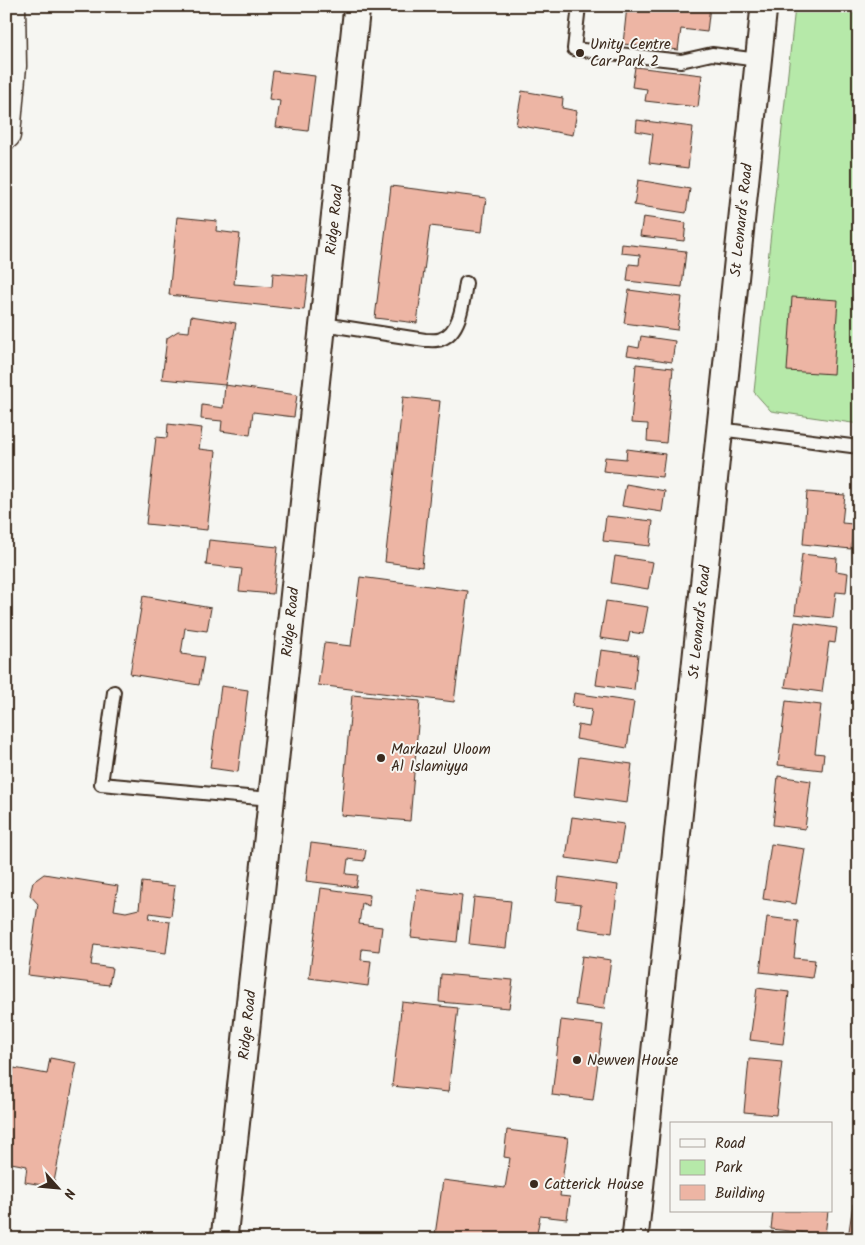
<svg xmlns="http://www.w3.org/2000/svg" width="865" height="1245" font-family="Kalam,sans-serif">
  <rect width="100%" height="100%" fill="#f6f6f2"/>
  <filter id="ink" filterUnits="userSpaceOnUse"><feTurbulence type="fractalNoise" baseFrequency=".02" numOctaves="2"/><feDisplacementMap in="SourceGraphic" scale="10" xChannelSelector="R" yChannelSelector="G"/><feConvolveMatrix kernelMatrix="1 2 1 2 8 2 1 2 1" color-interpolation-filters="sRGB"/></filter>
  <g filter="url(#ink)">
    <!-- green -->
    <path fill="#b6e9a9" stroke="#788a64" d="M795,7L859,13V424L771,411L754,392Z"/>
    <!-- building -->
    <path fill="#edb5a4" stroke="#3b2a1e" d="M627,6H710L707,32L681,29L678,50L623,44Z
      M635,67L702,75L698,107L645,101L647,89L632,87Z
      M273,71L315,76L308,131L276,127L280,101L269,99Z
      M522,91L563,98L562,108L577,111L573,135L516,125Z
      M637,120L693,127L688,168L649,163L653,134L636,131Z
      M638,180L690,189L686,213L634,205Z
      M391,186L486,198L482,232L430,226L417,323L375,318Z
      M177,217L217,221L216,231L240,234L234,284L272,287L273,273L308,276L304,310L169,295Z
      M643,217L686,223L684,241L640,236Z
      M622,244L686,251L682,287L627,281L629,264L639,265L640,255L621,253Z
      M629,290L682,297L677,330L624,323Z
      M792,297L838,300L833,374L787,371Z
      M191,316L236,323L225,385L162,379L167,338L178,331L189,332Z
      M641,336L675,341L672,362L627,355L629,346L639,348Z
      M636,364L673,368L666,443L647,441L648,424L631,423Z
      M225,385L297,395L294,417L253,412L250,435L221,431L222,421L201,419L202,405L223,408Z
      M403,397L440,401L422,567L385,562Z
      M168,424L202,428L199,449L216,451L207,530L146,524L156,437L167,438Z
      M627,449L665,454L662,477L603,471L605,457L626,459Z
      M626,484L665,491L662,512L622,506Z
      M807,492L845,495L842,523L853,524L851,549L803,544Z
      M606,516L653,521L650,546L603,541Z
      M209,540L278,547L273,594L239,591L242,569L206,565Z
      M802,554L837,558L836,571L848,573L846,593L836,592L833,618L795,614Z
      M615,556L653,562L648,589L611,583Z
      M360,577L468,591L454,702L318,685L324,643L351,646Z
      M143,596L211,608L207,631L185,628L181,654L204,657L199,685L130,674Z
      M606,601L648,607L643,634L630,632L628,642L600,638Z
      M795,622L837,628L835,643L829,642L822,692L785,687Z
      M601,650L638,655L634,690L596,685Z
      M221,686L248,690L238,772L210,768Z
      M574,693L634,702L627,748L576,739L578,725L589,727L592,709L572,706Z
      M352,695L420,701L410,821L341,815Z
      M786,701L821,705L815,753L824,754L822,770L778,765Z
      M579,757L632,764L627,803L574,796Z
      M778,776L811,781L805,829L773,825Z
      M572,817L624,824L618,865L566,858Z
      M311,843L366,850L364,861L348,859L346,874L358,875L356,887L306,881Z
      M771,844L805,849L796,904L763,899Z
      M44,874L118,886L114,910L126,912L139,909L142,882L175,886L171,916L150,913L149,919L170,922L166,953L94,944L91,965L112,968L109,985L28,975L38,904L30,895L33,882Z
      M559,877L618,885L612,933L578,928L581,904L556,901Z
      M321,888L370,895L369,906L362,903L359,924L382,927L379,951L362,949L361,960L371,961L368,986L309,978Z
      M417,889L462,895L457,942L411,937Z
      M474,897L511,901L506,948L469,944Z
      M767,917L798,921L794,958L815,960L812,978L760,972Z
      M582,956L611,960L604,1009L575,1005Z
      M441,974L513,980L509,1008L439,1002Z
      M757,988L789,992L783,1044L750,1040Z
      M402,1002L458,1008L448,1092L392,1086Z
      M561,1020L603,1025L593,1100L552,1095Z
      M50,1058L77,1063L53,1187L25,1182L27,1166L6,1162V1106L14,1068L47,1074Z
      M749,1059L782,1062L776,1115L744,1112Z
      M507,1130L568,1138L560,1196L570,1197L567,1219L540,1216L536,1239H463L435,1235L443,1180L505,1188L510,1158L504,1157Z
      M853,1204H859V1239L848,1238Z
      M773,1211H828L825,1235L771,1229Z"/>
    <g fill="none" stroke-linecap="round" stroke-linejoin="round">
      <!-- service casing -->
      <g stroke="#3b2a1e" stroke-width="16">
        <path id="service" d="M579,6L574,49L681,61L712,54L758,60
          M323,324L425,340C430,340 437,341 441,339C461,332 463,301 466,283
          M719,429L859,447
          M114,692L101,784L271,799"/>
      </g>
      <!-- minor casing -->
      <g stroke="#3b2a1e" stroke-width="29">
        <path id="minor" d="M224,1239L357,6
          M635,1239L764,6"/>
      </g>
      <!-- tertiary casing -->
      <g stroke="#3b2a1e" stroke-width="31">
        <path id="tertiary" d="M6,135L12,66L11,6"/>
      </g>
      <!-- service -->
      <use href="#service" stroke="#f6f6f2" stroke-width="12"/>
      <!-- minor -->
      <use href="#minor" stroke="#f6f6f2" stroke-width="25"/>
      <!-- tertiary -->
      <use href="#tertiary" stroke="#f6f6f2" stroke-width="28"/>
    </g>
  </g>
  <!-- markers -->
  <g fill="#3b2a1e" stroke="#f6f6f2" stroke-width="2">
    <circle cx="580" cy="53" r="5"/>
    <circle cx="381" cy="758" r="5"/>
    <circle cx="577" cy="1060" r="5"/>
    <circle cx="534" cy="1184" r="5"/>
  </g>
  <g text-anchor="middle" stroke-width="4" stroke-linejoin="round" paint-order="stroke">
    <!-- poi labels -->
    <g font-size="15" fill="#3b2a1e" stroke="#f6f6f2" text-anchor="start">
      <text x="590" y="49">Unity Centre<tspan x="590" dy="17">Car Park 2</tspan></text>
      <text x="391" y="754">Markazul Uloom<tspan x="391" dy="17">Al Islamiyya</tspan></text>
      <text x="587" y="1065">Newven House</text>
      <text x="544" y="1189">Catterick House</text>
    </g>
    <!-- street labels -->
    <g font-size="15" fill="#3b2a1e" stroke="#f6f6f2">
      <text transform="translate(334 220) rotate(-84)" y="5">Ridge Road</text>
      <text transform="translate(741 220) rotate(-84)" y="5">St Leonard's Road</text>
      <text transform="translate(290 622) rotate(-84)" y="5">Ridge Road</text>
      <text transform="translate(699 622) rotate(-84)" y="5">St Leonard's Road</text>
      <text transform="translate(247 1025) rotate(-84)" y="5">Ridge Road</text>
    </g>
  </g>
  <!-- margin -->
  <rect width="865" height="1245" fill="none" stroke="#f6f6f2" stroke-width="25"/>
  <rect x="12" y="12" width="840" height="1220" fill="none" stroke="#3b2a1e" stroke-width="2" filter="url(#ink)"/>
  <!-- legend -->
  <rect x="670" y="1122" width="162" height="90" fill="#f6f6f2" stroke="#aba49d"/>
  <rect x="680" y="1139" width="25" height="8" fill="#f6f6f2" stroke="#aba49d"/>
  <text x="715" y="1148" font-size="15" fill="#3b2a1e">Road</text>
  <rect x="680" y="1160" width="25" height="15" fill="#b6e9a9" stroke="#aba49d"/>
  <text x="715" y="1172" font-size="15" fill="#3b2a1e">Park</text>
  <rect x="680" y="1185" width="25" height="15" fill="#edb5a4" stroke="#aba49d"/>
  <text x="715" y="1198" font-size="15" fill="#3b2a1e">Building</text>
  <!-- north arrow -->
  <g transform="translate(58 1188) rotate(117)" stroke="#f6f6f2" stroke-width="4" paint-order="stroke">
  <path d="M0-4L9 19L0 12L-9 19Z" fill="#3b2a1e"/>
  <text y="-8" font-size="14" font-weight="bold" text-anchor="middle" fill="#3b2a1e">N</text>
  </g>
</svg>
